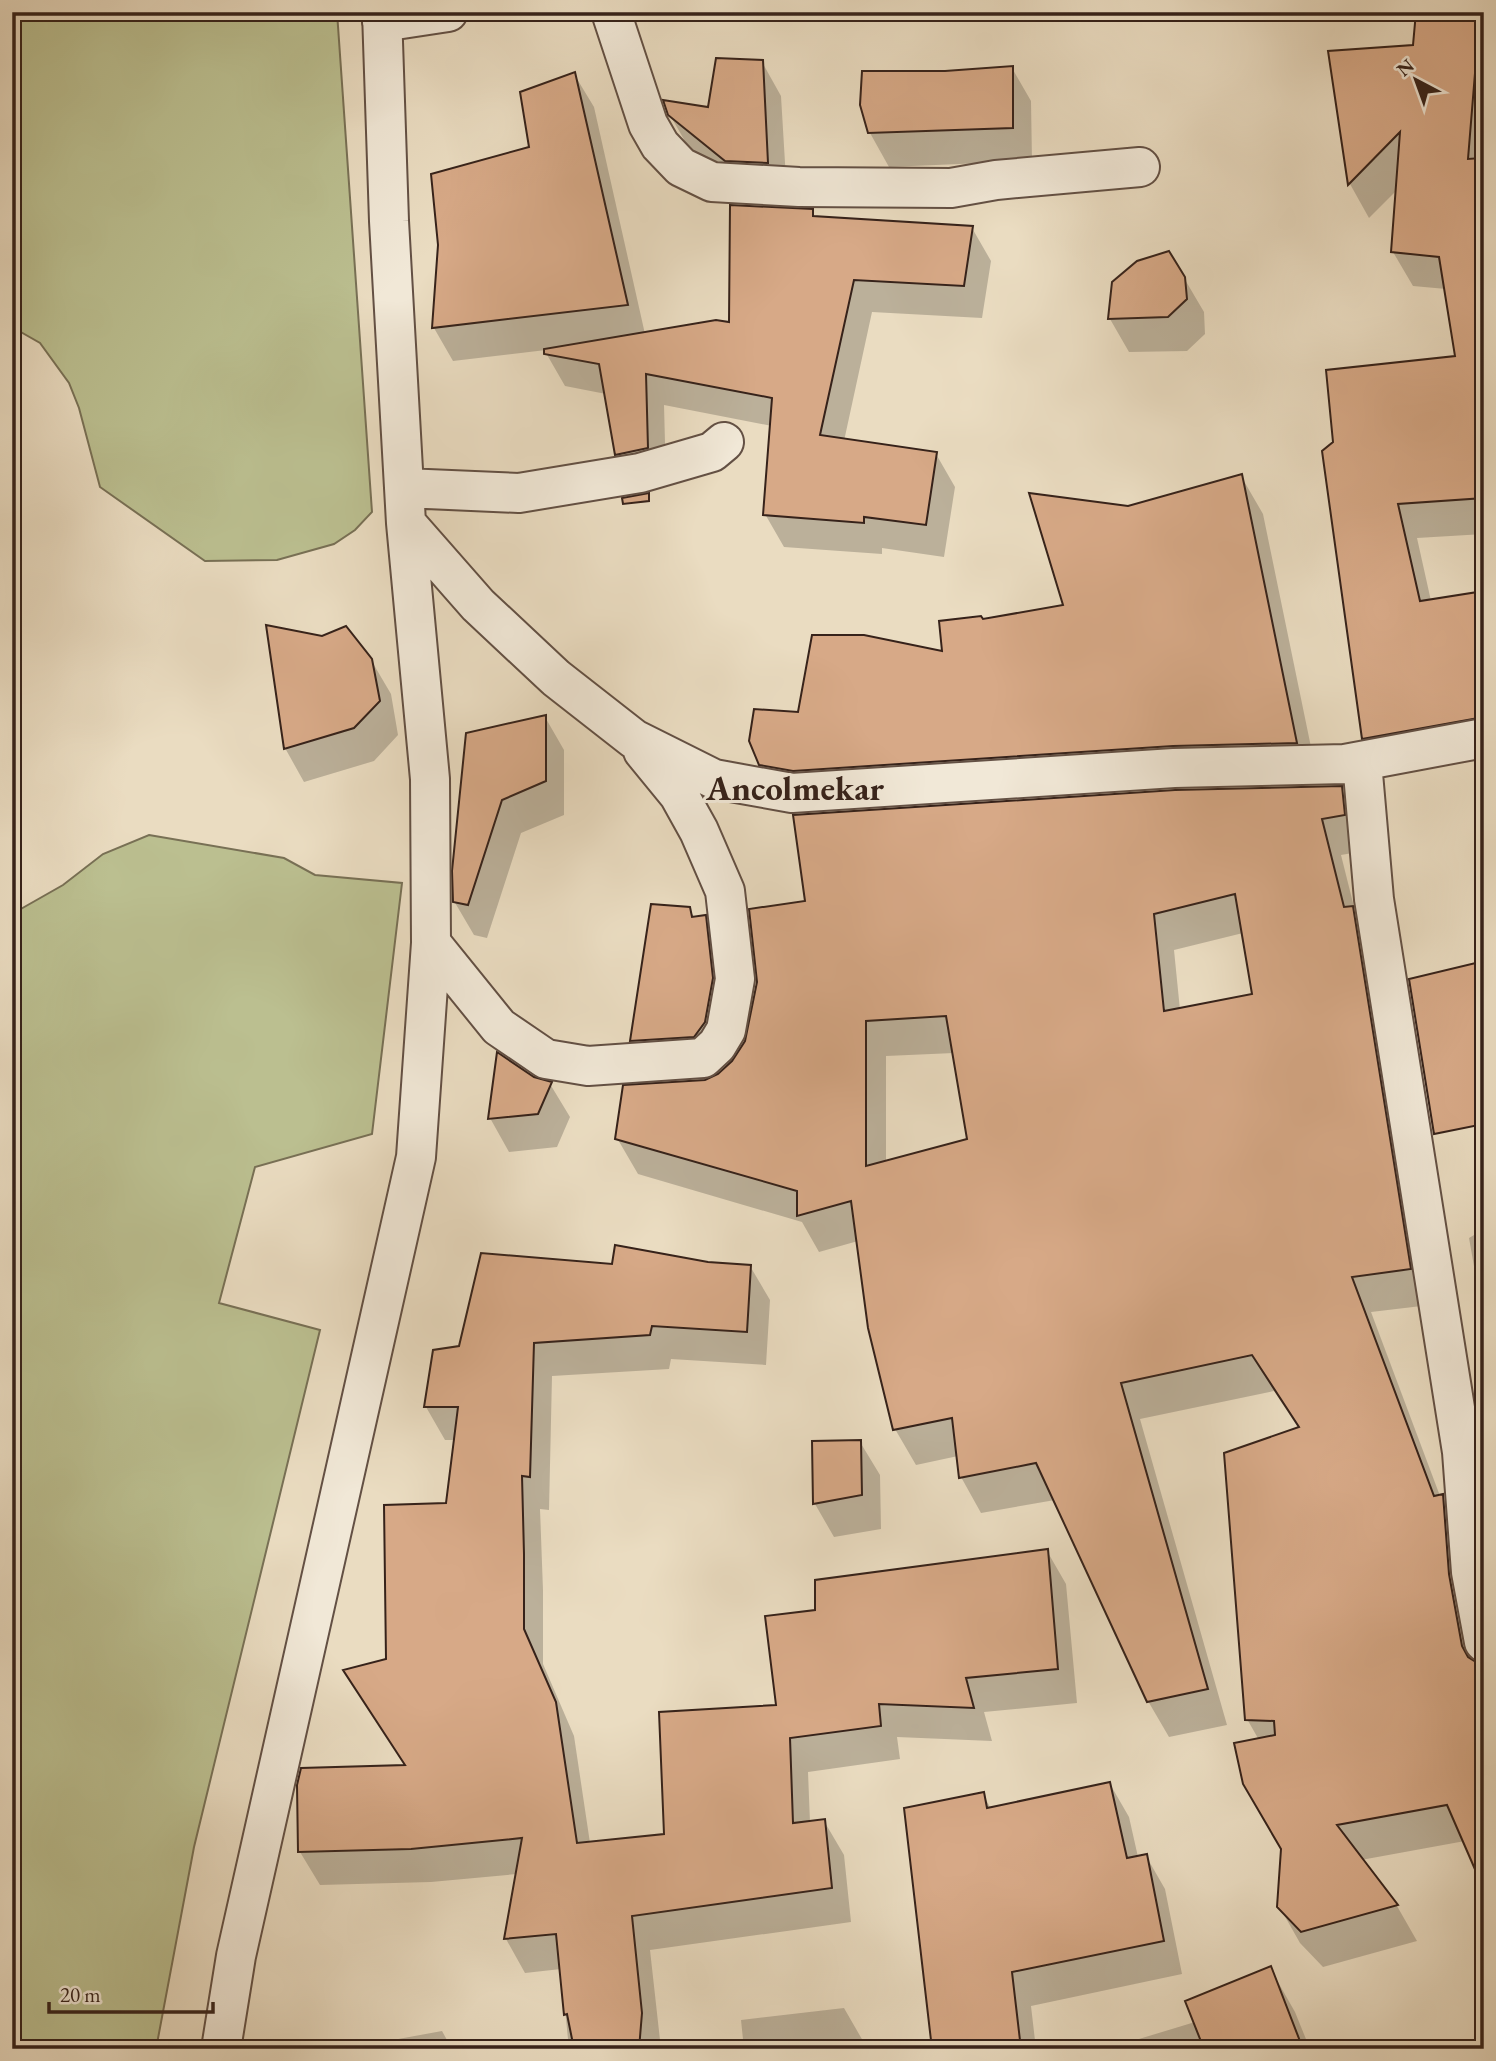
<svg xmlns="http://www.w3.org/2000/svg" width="1496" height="2061" font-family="'EB Garamond',serif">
  <rect width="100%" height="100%" fill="#eadcc1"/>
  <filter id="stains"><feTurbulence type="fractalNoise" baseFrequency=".00286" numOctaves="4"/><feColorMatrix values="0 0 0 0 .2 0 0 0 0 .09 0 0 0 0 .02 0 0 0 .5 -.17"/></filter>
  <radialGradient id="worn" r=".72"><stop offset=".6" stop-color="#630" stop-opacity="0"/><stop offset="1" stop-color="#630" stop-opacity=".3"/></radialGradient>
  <!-- green -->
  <path fill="#bbbf90" stroke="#787055" stroke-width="2" d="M12,12H337L372,512L355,530L334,544L277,560L205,561L100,487L79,408L69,383L40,343L12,327Z
    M149,835L284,858L315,875L402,883L372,1134L255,1167L219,1303L320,1330L194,1847L156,2049H12V914L63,885L103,854Z"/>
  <!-- shadow -->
  <path fill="#0003" fill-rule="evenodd" d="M937,12H998L940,18Z
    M1418,12H1484V534L1417,538L1431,601L1484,593V754L1383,772L1364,738L1324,451L1457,358L1446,289L1413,286L1393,252L1398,189L1369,218L1350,184L1330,52L1415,47Z
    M762,62L781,96L787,196L746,194L690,150L670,115L710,109Z
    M1012,68L1031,101L1032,161L889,167L870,133L945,72Z
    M574,74L594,107L645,334L730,325L812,211L816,218L972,228L991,261L982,318L872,312L844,441L936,454L955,487L944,557L882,548V554L784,547L765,514L772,426L664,405L666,480L635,487L616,454L606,394L565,386L546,353V350L453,361L434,328L531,148Z
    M1184,278L1204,312L1205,334L1187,351L1129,352L1110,319Z
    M1241,476L1263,514L1318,781L1196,784L783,803L761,764L799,714L944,654L983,620L1065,606L1129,507Z
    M371,660L391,694L398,735L374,761L304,782L285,748Z
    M545,717L564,750V815L521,833L487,938L474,935L454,901V872Z
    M1341,788L1362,824L1364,851L1341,855L1356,915L1373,944L1430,1305L1371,1312L1440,1496H1442L1463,1532L1469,1611L1479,1664L1465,1841L1361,1860L1397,1906L1417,1941L1323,1967L1300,1943L1279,1906L1283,1849L1259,1740L1247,1719L1299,1429L1274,1391L1140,1419L1227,1725L1169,1737L1148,1701L1055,1500L981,1513L961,1477L958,1456L916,1465L895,1429L858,1241L819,1252L802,1222L638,1174L617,1138L706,1081L719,1076L733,1062L746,1042L807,903ZM1243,933L1254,996L1180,1010L1174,950ZM954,1053L969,1140L886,1163V1056Z
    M689,909L695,918L705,917L724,950L713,1070L651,1074L632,1041Z
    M533,1079L550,1084L570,1117L557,1147L509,1152L490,1118Z
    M1484,1229V1323L1469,1238Z
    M707,1264L750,1266L770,1300L766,1365L671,1359L669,1369L552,1376L549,1510L540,1509L543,1590V1664L574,1736L590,1843L666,1836L778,1707L817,1611L1047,1551L1066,1584L1077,1703L984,1712L992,1741L897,1737L900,1759L808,1772L810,1822L824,1821L844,1855L851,1922L650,1950L661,2049H569L561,1969L525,1973L506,1939L517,1874L431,1882L320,1885L300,1852L406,1767L346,1671L388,1660L447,1504L455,1440H445L426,1407L460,1348L613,1266Z
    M860,1442L880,1475L881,1529L834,1537L815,1504L814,1443Z
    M1110,1784L1129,1817L1138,1857L1146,1856L1165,1889L1182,1974L1031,2006L1036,2049H933L983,1794L991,1809Z
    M1270,1968L1295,2012L1310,2049H1106L1195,2022Z
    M844,2008L863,2041L864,2049H744L741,2020Z
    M442,2031L452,2049H361L360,2046Z"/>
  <!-- building -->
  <path fill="#d7a987" stroke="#36221a" stroke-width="2" fill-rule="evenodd" d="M1416,12H1480L1468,159L1481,158L1480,354H1484V498L1398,504L1420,601L1484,591V717L1362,739L1322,451L1333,442L1326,370L1455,356L1439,257L1391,252L1400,132L1348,185L1328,51L1413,45Z
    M716,58L763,60L768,163L725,161L668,115L663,100L708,107Z
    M1013,66V128L868,133L860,105L862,71H945Z
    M575,72L628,305L432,328L438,245L431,174L529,147L520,92Z
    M730,205L813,209V216L973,226L964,286L854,280L820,435L937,452L926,525L864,517V523L763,515L772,398L646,374L648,448L615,455L599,364L544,354V349L716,320L729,322Z
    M1169,251L1185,277L1187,299L1168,317L1108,319L1112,282L1137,261Z
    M1242,474L1297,743L1173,746L793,771L759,765L749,741L754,709L798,712L812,635H864L942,651L939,621L981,616L983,619L1063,605L1029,493L1128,506Z
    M649,493V501L623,504L622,498Z
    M266,625L322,636L346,626L372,659L380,701L354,728L284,749Z
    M546,715V781L502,800L468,905L453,902L452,871L466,733Z
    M1342,786L1345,815L1322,819L1344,907L1353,906L1411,1269L1352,1277L1434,1496L1443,1494L1449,1574L1462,1646L1468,1657L1476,1662L1484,1663V1890L1447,1805L1337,1825L1398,1905L1301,1932L1277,1907L1281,1849L1243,1784L1234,1743L1275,1735L1274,1721L1245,1720L1224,1453L1299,1427L1252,1355L1121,1383L1208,1689L1147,1702L1036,1463L959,1478L952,1418L893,1430L868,1328L851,1201L797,1216V1191L615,1139L623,1085L705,1080L718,1074L732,1061L745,1041L757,982L749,909L805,901L793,815L1175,790ZM1235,894L1252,994L1164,1011L1154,914ZM946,1016L967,1139L866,1166V1021Z
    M651,904L690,907L692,917L706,915L713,978L705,1022L694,1037L630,1041Z
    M1484,961V1124L1434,1134L1409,979Z
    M497,1052L534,1077L552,1082L538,1114L488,1119Z
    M615,1245L708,1262L751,1265L747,1332L652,1326L650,1335L534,1343L530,1477L522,1476L524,1554V1629L556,1702L577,1843L664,1834L659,1712L776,1705L765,1616L815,1610V1580L1048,1549L1058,1669L966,1678L974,1708L879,1704L881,1726L790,1738L793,1823L825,1819L832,1888L632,1916L642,2013L639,2049H574L567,2014L564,2015L556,1934L504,1939L522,1838L411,1849L298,1852L297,1785L301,1768L405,1765L343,1670L386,1659L384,1505L446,1503L458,1407H424L433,1350L459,1346L481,1253L612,1264Z
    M861,1440L862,1495L813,1504L812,1441Z
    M1110,1782L1127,1858L1147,1854L1164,1941L1012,1972L1021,2049H932L904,1808L984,1792L987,1808Z
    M1271,1966L1303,2049H1204L1185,2001Z"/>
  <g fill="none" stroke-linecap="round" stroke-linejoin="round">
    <!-- minor casing -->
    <g stroke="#635044" stroke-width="42">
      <path id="minor" d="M611,12L648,124L660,145L681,167L712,182L799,187L951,188L996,180L1140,167
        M382,22L448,12
        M404,488L519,493L640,473L712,452L724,442
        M406,523L478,605L556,678L634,739L714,779L792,793L1174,768L1345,764L1484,738
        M1362,762L1374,899L1462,1452L1471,1572L1484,1642
        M431,943L499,1027L546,1059L588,1066L703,1058L717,1045L726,1030L735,979L725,891L699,831L679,795L643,751
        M221,2049L236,1956L416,1157L431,943L430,779L406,523L389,221L382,12"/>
    </g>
    <!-- minor -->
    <use href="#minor" stroke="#f1e8d7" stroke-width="38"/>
  </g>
  <g text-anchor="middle" stroke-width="6" stroke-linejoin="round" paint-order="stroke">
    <!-- quarter labels -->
    <g font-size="35" font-weight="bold" fill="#36221a" stroke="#f1e8d7">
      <text x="795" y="800">Ancolmekar</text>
    </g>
  </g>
  <!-- margin -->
  <rect width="1496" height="2061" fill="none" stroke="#eadcc1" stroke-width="42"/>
  <rect x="14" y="14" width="1468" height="2033" fill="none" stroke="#36221a" stroke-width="3.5"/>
  <rect x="21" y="21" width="1454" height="2019" fill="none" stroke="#36221a" stroke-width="2"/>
  <!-- north arrow -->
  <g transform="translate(1416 80) rotate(319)" stroke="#f1e8d7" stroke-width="5" paint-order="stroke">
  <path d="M0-5L12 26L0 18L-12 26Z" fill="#36221a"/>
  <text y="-10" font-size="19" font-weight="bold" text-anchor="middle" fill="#36221a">N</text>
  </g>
  <!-- scale -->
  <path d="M49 2002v10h164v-10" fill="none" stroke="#36221a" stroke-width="3.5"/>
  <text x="60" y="2002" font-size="21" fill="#36221a" stroke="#f1e8d7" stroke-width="5" paint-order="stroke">20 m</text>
  <rect width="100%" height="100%" filter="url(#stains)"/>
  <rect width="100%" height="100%" fill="url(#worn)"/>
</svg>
